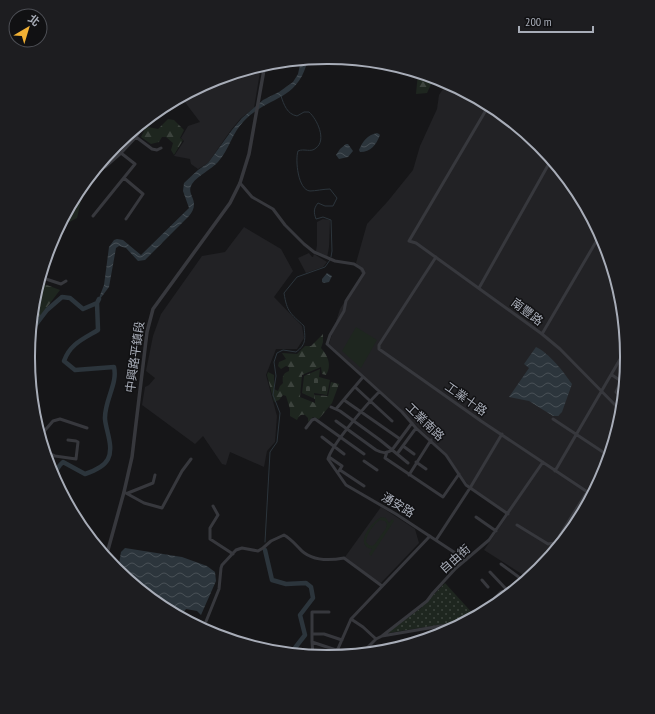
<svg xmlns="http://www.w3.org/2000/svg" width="655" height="714" font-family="'PT Sans Narrow','Noto Sans TC',sans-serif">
  <defs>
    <pattern id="forest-firs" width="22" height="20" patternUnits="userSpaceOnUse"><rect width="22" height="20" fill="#1e261f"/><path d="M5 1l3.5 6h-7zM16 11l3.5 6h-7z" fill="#3c433d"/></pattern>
    <pattern id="cemetery-stones" width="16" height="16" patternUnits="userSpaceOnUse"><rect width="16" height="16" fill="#1e261f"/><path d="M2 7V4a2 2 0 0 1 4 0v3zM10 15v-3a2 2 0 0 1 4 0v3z" fill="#3c433d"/></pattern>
    <pattern id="park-dots" width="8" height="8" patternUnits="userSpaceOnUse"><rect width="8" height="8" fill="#1e261f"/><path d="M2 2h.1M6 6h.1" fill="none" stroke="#3c433d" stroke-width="1.8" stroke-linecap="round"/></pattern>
    <pattern id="water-waves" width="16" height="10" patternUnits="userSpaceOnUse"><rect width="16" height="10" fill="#2c353c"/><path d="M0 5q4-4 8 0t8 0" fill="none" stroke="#485056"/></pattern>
  </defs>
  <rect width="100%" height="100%" fill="#161618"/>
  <!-- built -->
  <path fill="#222225" d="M261,66L254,108L241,118L231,130L208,163L198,169L191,164L190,159L174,156L184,141L181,138L188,126L200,122L181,97L213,80Z
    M447,83L494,108L539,145L577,191L604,243L621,299L627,357L621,416L604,472L576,524L561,542L560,541L554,547V550L539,569L528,578L484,550L508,515L468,485L446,454L329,344L340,309L362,274L356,263L367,224L388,201L413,170L420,146L437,109L439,95Z
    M323,219L330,220L329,247L327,258L316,251L317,245V222Z
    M244,227L281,249L293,271L274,297L302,326L304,338L297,349H276L266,375L277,416L275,442L267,451L264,467L230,452L226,465L222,464L203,436L195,444L142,405L145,387L149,385L155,378L146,371L153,336L161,314L202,256L225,252Z
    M309,253L312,257H313L314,254L327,262L323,267L306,273L298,258Z
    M381,507L415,529L419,543L381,583L375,580L345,557Z"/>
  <!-- green -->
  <path fill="#1e261f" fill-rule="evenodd" d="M356,327L377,340L361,368L342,351Z
    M382,517L386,518L389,523L392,519L394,521L371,556L369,554L372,549C353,546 372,520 382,517ZM380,520L385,521L387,524L386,528L375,544L372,546L369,545L366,542C366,535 374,523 380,520Z"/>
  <!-- forest -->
  <path fill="url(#forest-firs)" d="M418,73L434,78L427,93L416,94Z
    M168,119L174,120L184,130L180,138L183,140L174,155L171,150L173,143L166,137H162L159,142L151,144L141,137L147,125L148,127L158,129Z
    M83,185L84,187L77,218L67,223L60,225L79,190Z
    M39,282L60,290L38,319L31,323L34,298Z
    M323,334V342L321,348C328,356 332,365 326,375L322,374L321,367L302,375L300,397L315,403V395L328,396L331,382L339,384L332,403L319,419L313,417L308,422V418L305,415C300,414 299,416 297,420L290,416V409L286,396L283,395L279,400L274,402L267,375L268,372L274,375V389L278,391L280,386L283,383C282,377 283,373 289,371V367L286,366L281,369L278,366L279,362L286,359L282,353L297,354L305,346H311Z"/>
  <!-- cemetery -->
  <path fill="url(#cemetery-stones)" d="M320,369L319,377L330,380L327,395L314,393L315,399L302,393L304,376Z"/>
  <!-- park -->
  <path fill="url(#park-dots)" d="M445,583L475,616H474L468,620L389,633V631L421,608Z"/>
  <!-- water -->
  <path fill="url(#water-waves)" d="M308,59C298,102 269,95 244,121C232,133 229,150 218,162C211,170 198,175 192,184C187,192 194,197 194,204C194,209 192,212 189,216L145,260L138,261L126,248L119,246L116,248L109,287L97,303L104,285L109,247L114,240L117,239L123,240L141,255L189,208L183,191L184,183L198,170L208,163L232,130L242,118L263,100L279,92L293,82L298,74L301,60Z
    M377,133L379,134L380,135C376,145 371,152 360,152L359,150C363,141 367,135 377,133Z
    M346,144H348L353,151L348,157L339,159L336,155L340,149Z
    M327,273L332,276L329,282L324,283L322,282V279Z
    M536,347C549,353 564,372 572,384L562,412L558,416H553L529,401L509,397L529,368L524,364Z
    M125,548L182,557L207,566L215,572L216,581L201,615L197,611L186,609L183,613L171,611L161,606L118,570L121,552Z"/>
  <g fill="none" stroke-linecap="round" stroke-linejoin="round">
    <!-- stream -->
    <path stroke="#2c353c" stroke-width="1" d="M281,96C284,105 287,114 297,116L304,112H309C317,119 327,140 316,148C311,153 304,148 298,151C295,160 298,190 310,191C315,191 324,189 330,189L337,198L333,206H325L318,203C313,209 314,213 316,219L323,217L331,220L332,251L331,257
      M265,542L270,452L277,442L280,413L273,395L276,376L274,362L277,353L283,350L296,352C307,344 305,338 304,326C290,313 287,312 284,293L297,277L325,267L330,260"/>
    <!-- river -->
    <path stroke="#2c353c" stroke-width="4.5" d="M31,331L47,310L62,297L70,298L83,309L97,303
      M53,475L60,465L63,462L85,474C94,471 104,467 108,459C114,447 106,431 105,419C104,401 118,384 114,367L75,370L64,361C70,344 83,339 98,330L97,303L99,299
      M265,550L272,580L286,584L306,583L311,587L313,598L300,615L305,635L291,653"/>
    <!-- minor -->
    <path stroke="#37383d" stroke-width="3" d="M489,105L409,241L416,243L542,334L560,349L622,412
      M136,137L152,149L157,150L161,148
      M121,153L136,137L143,125L150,118L162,108
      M109,154L108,157L112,160
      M124,178L143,194L126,219
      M240,183L252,197L273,209L285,225L304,244L314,252L335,261L354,264L362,269L364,273L346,301L344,311L330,335L327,344L402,412L416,428L446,455L466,485L508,514
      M93,216L135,164L121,153L105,167L103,166L98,173L94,171
      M436,257L379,345V349L481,421L592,495
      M40,277L61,284L66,281
      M479,288L551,160
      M542,334L600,235
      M612,375L621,381L625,375
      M621,381L616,392L623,398
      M355,387L392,421
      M379,392C367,404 332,444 328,459L346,485L396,514L466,560
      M344,400L400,439
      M331,407L340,411L380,440L408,463
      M336,409L363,377
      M553,419L609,456
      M336,421L376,450C382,453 386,454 392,450L412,423
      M306,428L312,420L315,419L364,454
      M40,436L53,421L60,419L87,428
      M322,437L344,454
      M403,446L414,454
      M45,452L55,456L76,459L78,442L76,441L68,440
      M387,452L385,458L443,497L459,474
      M397,454L416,428
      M329,457L342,466L339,471
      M364,461L377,470
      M416,462L426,469
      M340,470L364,486
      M555,471L626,349
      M409,475L431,440
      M124,492L144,503L162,508L182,471L191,459
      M128,493L153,483L155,475
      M213,506L218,515L210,528V539L233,554
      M476,517L496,531
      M517,525L548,544L555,543L587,492
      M436,540L470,488L502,434
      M501,564L524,581
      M490,572L508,591
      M482,580L488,587
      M329,612H312V642L348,654
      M478,614L501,592L515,589
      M351,619L363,627L376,639
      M203,629L219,589L221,568L222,565L236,550L242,548L258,551L263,548L271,541L284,535C291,539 294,543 299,548C310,561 328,561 344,558L382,586
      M313,634H324L342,640
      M382,636L464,622
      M312,642L313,655H314
      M337,651L351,619L430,536
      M362,653L376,639L382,636L427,601L433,593L456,568L489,540L543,462"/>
    <!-- tertiary -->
    <path stroke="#37383d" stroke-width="3.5" d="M106,557L124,492L132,457L147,332L153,309L230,203L240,183L249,154L265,64"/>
  </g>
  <g text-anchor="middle" stroke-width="3" stroke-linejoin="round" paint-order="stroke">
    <!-- street labels -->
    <g font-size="12" fill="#a8adb8" stroke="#111113">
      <text transform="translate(527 312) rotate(37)" y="4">南豐路</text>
      <text transform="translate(135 357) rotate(-82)" y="4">中興路平鎮段</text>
      <text transform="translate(466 399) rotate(35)" y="4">工業十路</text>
      <text transform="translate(425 422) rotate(44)" y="4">工業南路</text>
      <text transform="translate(398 505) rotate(31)" y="4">湧安路</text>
      <text transform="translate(455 559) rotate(-42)" y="4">自由街</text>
    </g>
  </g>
  <!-- crop -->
  <path d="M0 0H655V714H0ZM327 64H328A292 292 0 0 1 620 356V358A292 292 0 0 1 328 650H327A292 292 0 0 1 35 358V356A292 292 0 0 1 327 64Z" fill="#1d1d20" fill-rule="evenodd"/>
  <path fill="none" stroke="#a8adb8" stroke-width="2" d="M327 64H328A292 292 0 0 1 620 356V358A292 292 0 0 1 328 650H327A292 292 0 0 1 35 358V356A292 292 0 0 1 327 64Z"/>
  <!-- north arrow -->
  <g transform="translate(28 28) rotate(38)"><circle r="19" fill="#111113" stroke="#4d4f55"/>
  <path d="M0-3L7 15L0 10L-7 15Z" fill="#f2b134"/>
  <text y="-6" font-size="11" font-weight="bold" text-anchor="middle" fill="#a8adb8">北</text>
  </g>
  <!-- scale -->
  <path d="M519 26v6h74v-6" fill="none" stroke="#a8adb8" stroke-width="2"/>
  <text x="525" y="26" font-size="12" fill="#a8adb8" stroke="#111113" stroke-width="3" paint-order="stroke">200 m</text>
</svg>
